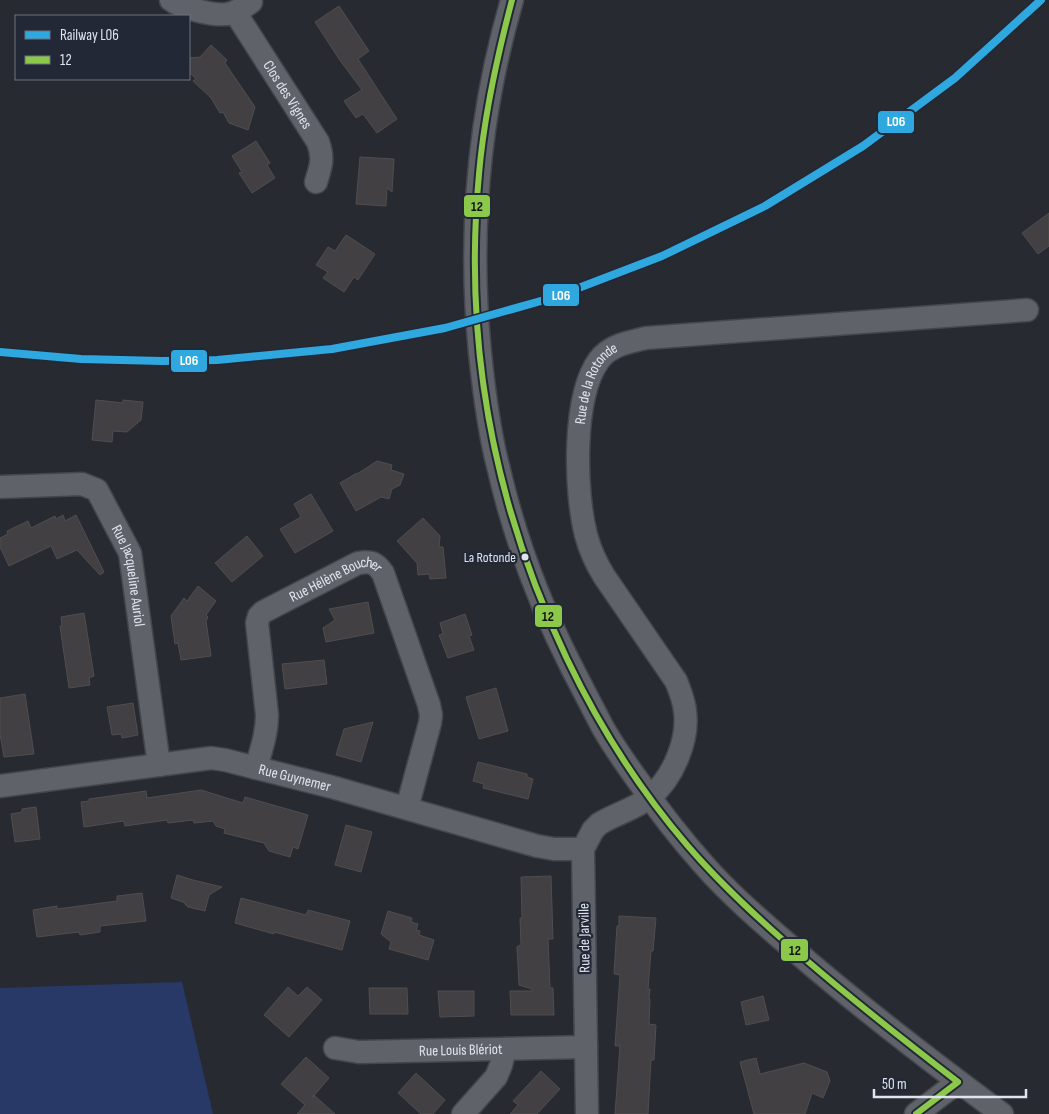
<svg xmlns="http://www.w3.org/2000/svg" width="1049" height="1114" font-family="'Sofia Sans Condensed',sans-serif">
  <rect width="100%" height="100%" fill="#282a32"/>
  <!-- green -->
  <path fill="#283968" d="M182,982L213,1114H0V988Z"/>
  <!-- building -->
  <path fill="#424042" stroke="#504d4f" d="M339,6L369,51L358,59L397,119L377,133L363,114L356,118L344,101L362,90L339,59L315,22Z
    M211,45L227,60L225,63L255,107L248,130L229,123L223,112L220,113L211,98L193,81L196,79L189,72V58L200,57Z
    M256,141L270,163L267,165L275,178L252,193L239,173L242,172L232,156Z
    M360,157L394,159L392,192L387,188L386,206L356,204Z
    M1049,213V246L1038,254L1022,233Z
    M346,235L375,254L358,280L354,277L344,292L323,278L328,272L316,265L328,247L335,251Z
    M96,400L123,403V400L143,402L141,420L127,432L113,431L112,442L92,440Z
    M377,461L392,465L391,470L404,474L400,485L392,489L389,499L381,497L356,511L340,483L357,473V474Z
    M311,494L333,531L295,553L280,529L301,517L294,504Z
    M63,515L65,521L76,515L104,572L100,575L77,550L57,559L51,546L9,566L0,547V538L8,534L7,531L28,521L31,528L55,516L56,519Z
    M423,518L440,536L439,547H443L446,578L430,579L429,574L418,575L417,563L397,541Z
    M247,536L263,556L232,582L215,563Z
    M198,586L216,601L206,615L208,617L206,621L211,656L181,660L178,643L175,644L171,616L184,598L187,601Z
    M368,602L374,633L326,642L323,628L335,620L329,609Z
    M84,613L94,676L89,678L90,685L69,688L60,626H62L61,617Z
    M465,614L472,635L469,636L474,650L448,658L439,635L443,634L440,623Z
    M324,660L327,684L285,689L282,664Z
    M496,688L508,731L479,739L466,697Z
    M25,694L34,754L4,757L0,734V698Z
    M133,703L138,735L122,738L121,734L112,735L107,707Z
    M373,722L361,762L336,755L344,729Z
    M478,762L527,774V777L533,779L528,799L483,788L484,784L473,781Z
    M201,790L243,803L245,797L308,815L298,849L293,847L290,857L269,851L264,843L224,833L225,829L216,826L213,821L194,823L193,820L168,823L167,820L125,826L124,821L84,827L81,802L89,801V799L146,791L147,798Z
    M36,807L40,839L15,842L11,814L22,812V809Z
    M346,825L372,832L361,872L335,865Z
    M177,875L193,880L222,887L209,895L205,911L188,907L183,902L171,898Z
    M551,876L553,939H548L550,988H553L554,1015H511L510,991H532V989L519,985L517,947L521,944L520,918H522L521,877Z
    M142,893L146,921L100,926V932L80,935L79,932L37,937L33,910L57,906V909L117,901V896Z
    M241,898L306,915L308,910L350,921L342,950L274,932V934L235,923Z
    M388,911L412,918L411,922L418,924L416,930L420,931L419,935L434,940L428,960L389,949L391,942L381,934Z
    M619,916L656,918L653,951H651L648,989H650L649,999H650L649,1024L656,1025L654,1060H651L648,1114H615L620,1046H615L620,975L614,974L617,926H619Z
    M288,987L298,996L307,987L322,1000L289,1037L264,1015Z
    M369,988H407L408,1014H370Z
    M438,991H474V1016L440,1017Z
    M763,996L769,1020L746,1025L741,1002Z
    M306,1057L329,1078L312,1098L314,1095L335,1114H297L305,1105L281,1084Z
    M756,1058L760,1074L804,1063L827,1072L830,1081L823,1098L812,1093L805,1114H754L740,1062Z
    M541,1071L560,1089L537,1114H510L518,1105L513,1101Z
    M416,1073L445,1100L433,1114H421L398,1093Z"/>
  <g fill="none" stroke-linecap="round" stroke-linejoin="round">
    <!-- minor casing -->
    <g stroke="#43464c" stroke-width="25">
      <g id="minor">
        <path d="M171,0C181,8 214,16 227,14C236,13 244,7 251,2"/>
        <path d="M512,0C478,117 468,232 480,353C484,392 489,432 499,470C515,539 540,605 572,668C582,687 592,707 602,726C613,746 626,764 639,782C659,811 680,838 704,865C733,898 767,926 800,955C865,1011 933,1063 1002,1114"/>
        <path id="s1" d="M235,12L318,142C324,159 321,166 316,182"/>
        <path id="s2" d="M0,487L82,484L97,490L130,553L159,765"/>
        <path id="s3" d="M256,768C261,750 267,734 267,715L257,623L259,616L263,612L358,563C371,561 375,562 383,573L429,705L431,715L430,723L407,808"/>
        <path id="s4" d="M0,786L211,758L225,760L332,787L537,846L554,849H583"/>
        <path id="s5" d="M335,1048L359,1052L586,1047"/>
        <path d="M463,1114L496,1077L501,1065L505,1049"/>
        <path id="s6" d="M587,1114L583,849L593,830L599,824C615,814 635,809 650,797C673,778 689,740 685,711C684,700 680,691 676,681L604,576C596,563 590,550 586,535C575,492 572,397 599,360C610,345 629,342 646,338L1027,310"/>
        <path d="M916,1114L958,1082"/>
      </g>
    </g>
    <!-- minor -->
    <use href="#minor" stroke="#5f6269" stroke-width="22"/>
    <!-- bus-1 casing -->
    <g stroke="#232837" stroke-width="10">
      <path id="bus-1" d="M512,0C497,57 484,115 479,174C463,343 494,506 567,659C599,726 639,789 687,845C723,887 763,923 805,959C855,1002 906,1042 958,1082
        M916,1114L958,1082"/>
    </g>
    <!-- bus-1 -->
    <use href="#bus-1" stroke="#8cc849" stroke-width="6"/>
    <!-- rail-1 casing -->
    <g stroke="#232837" stroke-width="11">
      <path id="rail-1" d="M0,352L81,359L162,361L217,360L332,349L445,328L555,297L662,256L765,206L863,146L955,78L1041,0"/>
    </g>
    <!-- rail-1 -->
    <use href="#rail-1" stroke="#2ea8de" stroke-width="8"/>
  </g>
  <!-- markers -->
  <circle fill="#e0e4ee" stroke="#232837" stroke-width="2" cx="525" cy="557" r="4.5"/>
  <g text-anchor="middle" stroke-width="4.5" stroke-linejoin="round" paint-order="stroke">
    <!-- bus labels -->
    <g font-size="14" fill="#e0e4ee" stroke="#232837" text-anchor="end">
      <text x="516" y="562">La Rotonde</text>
    </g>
    <!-- street labels -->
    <g font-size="15" fill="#e0e4ee" stroke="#232837">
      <text dy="5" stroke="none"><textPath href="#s1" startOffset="98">Clos des Vignes</textPath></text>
      <text dy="5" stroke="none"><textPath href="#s6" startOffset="809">Rue de la Rotonde</textPath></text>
      <text dy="5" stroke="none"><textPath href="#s2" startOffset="191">Rue Jacqueline Auriol</textPath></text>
      <text dy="5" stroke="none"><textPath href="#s3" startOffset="241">Rue Hélène Boucher</textPath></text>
      <text dy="5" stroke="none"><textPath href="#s4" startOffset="299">Rue Guynemer</textPath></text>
      <text transform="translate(584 938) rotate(-91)" y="5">Rue de Jarville</text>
      <text dy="5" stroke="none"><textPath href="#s5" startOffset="126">Rue Louis Blériot</textPath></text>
    </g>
  </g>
  <g stroke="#232837" stroke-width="2">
    <rect x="877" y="110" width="38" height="24" rx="5" fill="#2ea8de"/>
    <rect x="463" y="194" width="28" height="24" rx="5" fill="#8cc849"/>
    <rect x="542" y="283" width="38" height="24" rx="5" fill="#2ea8de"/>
    <rect x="170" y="349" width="38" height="24" rx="5" fill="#2ea8de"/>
    <rect x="534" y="604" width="29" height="24" rx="5" fill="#8cc849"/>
    <rect x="780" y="938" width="29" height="24" rx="5" fill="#8cc849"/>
  </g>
  <g font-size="14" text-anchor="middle" font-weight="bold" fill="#fff">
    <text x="896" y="126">L06</text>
    <text x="561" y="300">L06</text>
    <text x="189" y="365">L06</text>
  </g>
  <g font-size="14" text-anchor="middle" font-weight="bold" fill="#111">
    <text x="477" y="211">12</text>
    <text x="548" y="621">12</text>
    <text x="795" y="955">12</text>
  </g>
  <!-- legend -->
  <rect x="15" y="15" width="175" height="65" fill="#232837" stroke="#6f7380"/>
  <rect x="25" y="31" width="25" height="8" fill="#2ea8de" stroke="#6f7380"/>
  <text x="60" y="40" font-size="15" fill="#e0e4ee">Railway L06</text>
  <rect x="25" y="56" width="25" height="8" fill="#8cc849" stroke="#6f7380"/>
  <text x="60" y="65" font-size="15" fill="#e0e4ee">12</text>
  <!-- scale -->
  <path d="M874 1089v8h152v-8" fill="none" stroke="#e0e4ee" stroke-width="2.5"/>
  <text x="882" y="1089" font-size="15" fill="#e0e4ee" stroke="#232837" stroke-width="4" paint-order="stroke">50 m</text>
</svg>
